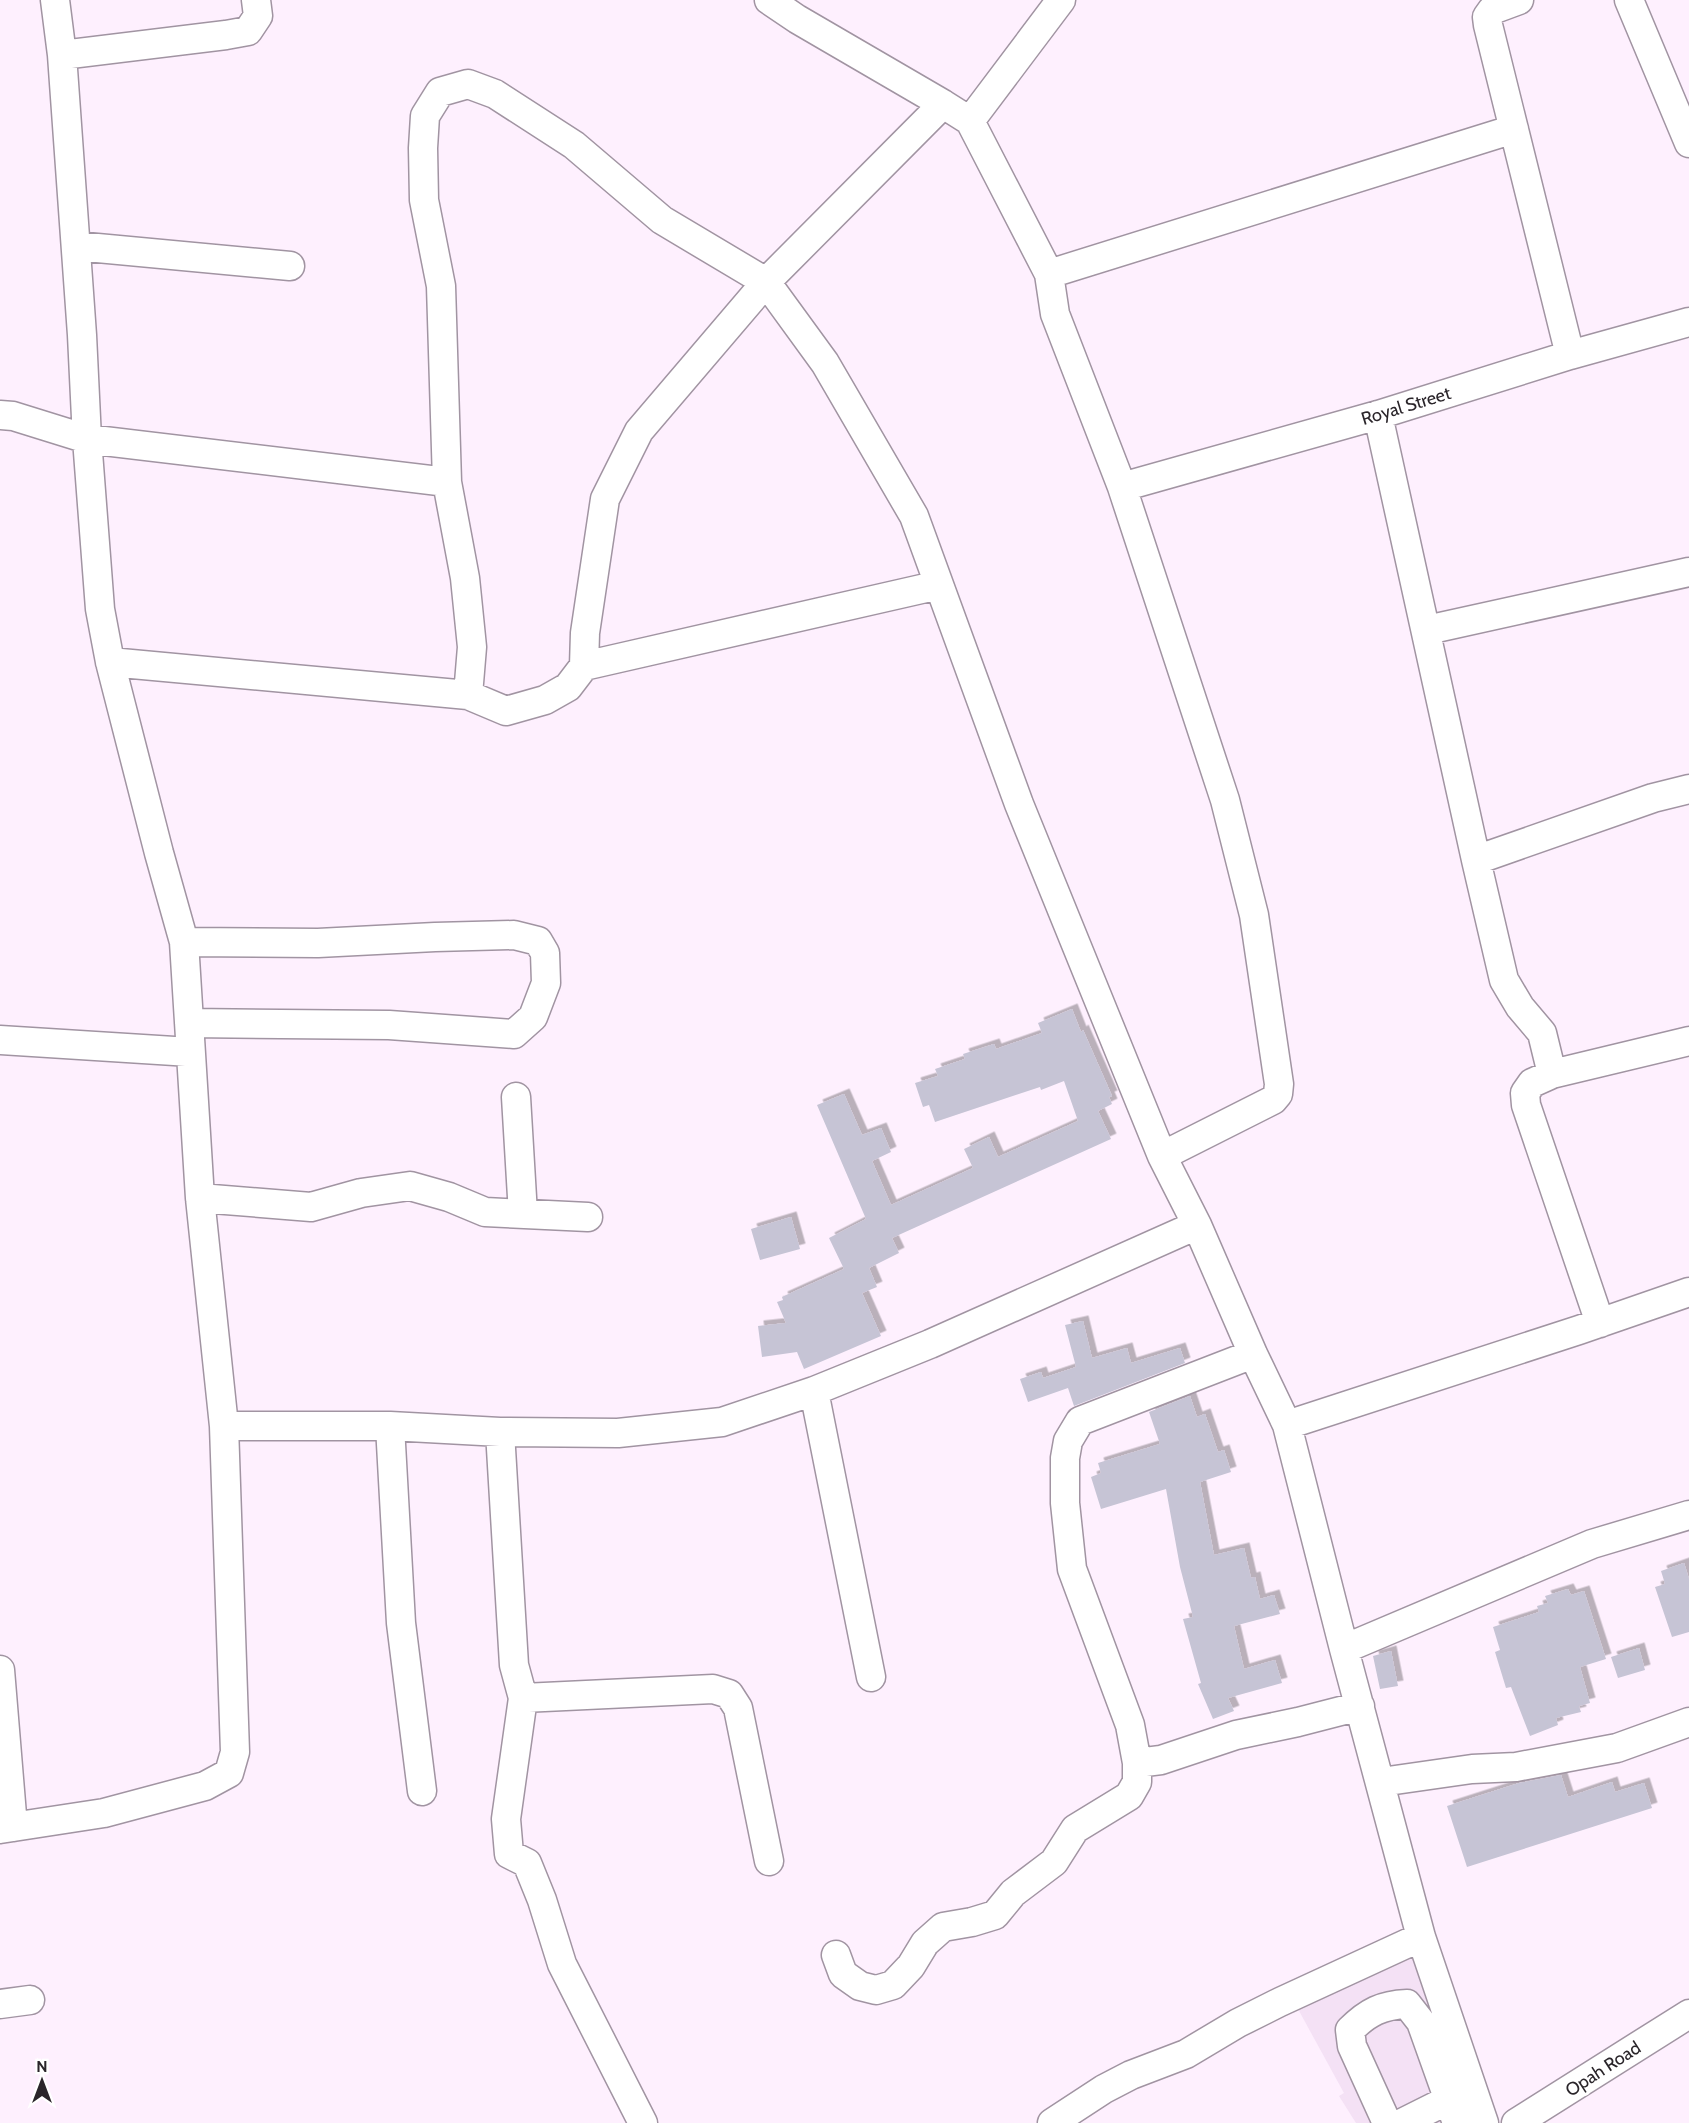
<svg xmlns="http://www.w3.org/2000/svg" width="1689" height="2123" font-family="Cabin,sans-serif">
  <defs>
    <filter id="shadow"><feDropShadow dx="5.5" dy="-5.5" stdDeviation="0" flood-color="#0004"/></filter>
  </defs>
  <rect width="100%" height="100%" fill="#fef0fe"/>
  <!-- built -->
  <path fill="#f4e1f5" d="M1418,1953L1470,2123H1356L1339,2096L1344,2093L1298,2009Z"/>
  <!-- building -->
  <path fill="#c6c4d5" filter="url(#shadow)" d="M1072,1009L1081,1032L1083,1030L1112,1096L1109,1097L1112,1104L1098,1111L1111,1139L892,1238L899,1253L869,1268L877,1287L862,1293L881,1336L804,1369L797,1352L762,1357L758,1326L786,1323L777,1302L783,1300L782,1297L844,1269L829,1238L866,1219L817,1105L844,1094L862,1135L881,1128L891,1152L872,1161L891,1205L973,1168L964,1149L989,1137L998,1157L1078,1121L1064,1081L1041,1090L1040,1087L935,1122L929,1105L923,1107L915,1083L938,1076L935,1069L965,1059L963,1054L994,1044L996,1049L1042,1033L1038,1023Z
    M791,1217L800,1249L760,1260L751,1229Z
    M1083,1321L1092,1358L1127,1348L1131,1363L1180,1348L1185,1363L1074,1406L1068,1388L1028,1402L1020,1379L1041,1372L1043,1378L1076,1367L1065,1325Z
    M1190,1396L1197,1417L1205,1414L1218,1452L1224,1450L1231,1472L1200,1482L1214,1555L1244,1548L1251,1578L1255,1577L1260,1599L1274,1595L1280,1614L1234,1626L1244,1669L1275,1660L1282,1683L1228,1698L1234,1711L1213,1719L1198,1684L1201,1683L1183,1619L1193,1617L1180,1567L1166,1489L1101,1509L1091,1477L1101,1473L1098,1463L1160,1444L1149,1412Z
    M1684,1563L1689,1579V1632L1672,1637L1655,1587L1665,1584L1661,1571Z
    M1568,1589L1571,1595L1584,1591L1606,1659L1580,1667L1590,1703L1579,1706L1581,1712L1556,1718L1558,1725L1530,1736L1511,1687L1506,1688L1495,1652L1500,1650L1493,1627L1539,1612L1537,1606L1548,1603L1545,1596Z
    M1639,1648L1645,1670L1618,1678L1611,1657Z
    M1391,1651L1398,1686L1380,1689L1373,1656Z
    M1561,1775L1568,1797L1612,1782L1615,1792L1644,1783L1652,1808L1467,1867L1447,1806L1519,1783Z"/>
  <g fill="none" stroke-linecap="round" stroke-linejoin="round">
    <!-- minor casing -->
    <g stroke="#a194a2" stroke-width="31">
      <path id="minor" d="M769,0L797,19L943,104L970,121L1049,274
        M1519,0L1492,10L1487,17L1488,25L1570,355
        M1629,0L1689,143
        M62,55L226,35L248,31L258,16L256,0
        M970,121L1061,0
        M76,246L290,266
        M0,415L13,416L87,439L447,482
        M1378,415L1476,860
        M1122,487L1378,415L1570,355L1689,322
        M1427,630L1689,572
        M110,662L468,695L506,711L545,700L568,687L584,666L585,633L605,499L639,431L766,282L943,104
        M584,666L939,585
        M468,695L472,647L465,578L447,482L441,286L424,200L423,148L425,116L440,92L468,84L495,94L574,145L662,220L766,282L825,363L914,516L1019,804L1162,1156L1197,1225L1253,1354L1287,1425L1344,1649L1421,1937L1484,2123
        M184,942L318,943L435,937L514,935L538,941L545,953L546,983L533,1017L514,1034L389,1025L189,1023
        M0,1040L190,1052
        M1552,1074L1542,1033L1520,1007L1504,980L1476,860L1653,798L1689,789
        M516,1097L523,1214
        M1162,1156L1273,1100L1278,1094L1279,1084L1254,915L1225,800L1122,487L1055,314L1049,274L1514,129
        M200,1198L311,1207L361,1193L410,1186L449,1197L485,1212L588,1217
        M1600,1323L1526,1105L1525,1093L1532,1083L1552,1074L1689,1041
        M814,1391L871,1677
        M1287,1425L1579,1330L1689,1292
        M224,1426H390L500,1432L618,1433L722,1422L814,1391L930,1344L1197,1225
        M390,1426L401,1623L422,1791
        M500,1432L514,1665L523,1698L506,1819L509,1854L527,1863L542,1900L562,1964L643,2123
        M1344,1649L1592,1544L1689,1515
        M0,1670L13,1827
        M523,1698L713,1689L729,1694L738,1708L769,1861
        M1137,1763L1161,1760L1236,1735L1298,1722L1360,1706
        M1381,1782L1472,1769L1516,1767L1617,1748L1689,1722
        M0,1829L104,1813L205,1786L229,1773L235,1752L224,1426L200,1198L184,942L159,853L110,662L100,609L87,439L82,335L62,55L55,0
        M836,1955L843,1974L860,1986L876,1990L893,1985L911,1966L925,1943L943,1927L972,1922L995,1915L1013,1893L1054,1862L1075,1829L1129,1796L1137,1782V1763L1130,1725L1072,1569L1065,1503V1458L1068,1441L1080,1421L1253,1354
        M0,2004L30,2000
        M1052,2123L1104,2089L1131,2075L1186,2054L1238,2023L1280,2002L1421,1937
        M1387,2123L1352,2046L1350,2030C1368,2012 1382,2005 1407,2004L1421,2022L1457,2123
        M1402,2123L1448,2100
        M1516,2123L1689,2014"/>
    </g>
    <!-- minor -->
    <use href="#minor" stroke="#fff" stroke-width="28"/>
  </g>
  <g text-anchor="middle" stroke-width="6" stroke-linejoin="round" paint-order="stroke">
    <!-- street labels -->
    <g font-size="18" fill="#2a252a" stroke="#fff">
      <text transform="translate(1406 406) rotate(-17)" y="6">Royal Street</text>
      <text transform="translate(1603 2069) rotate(-33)" y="6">Opah Road</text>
    </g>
  </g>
  <!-- north arrow -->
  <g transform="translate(42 2081)" stroke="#ffffff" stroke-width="4.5" paint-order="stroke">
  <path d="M0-4.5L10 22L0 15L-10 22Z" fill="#2a252a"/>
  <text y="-9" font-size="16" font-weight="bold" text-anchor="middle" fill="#2a252a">N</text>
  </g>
</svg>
